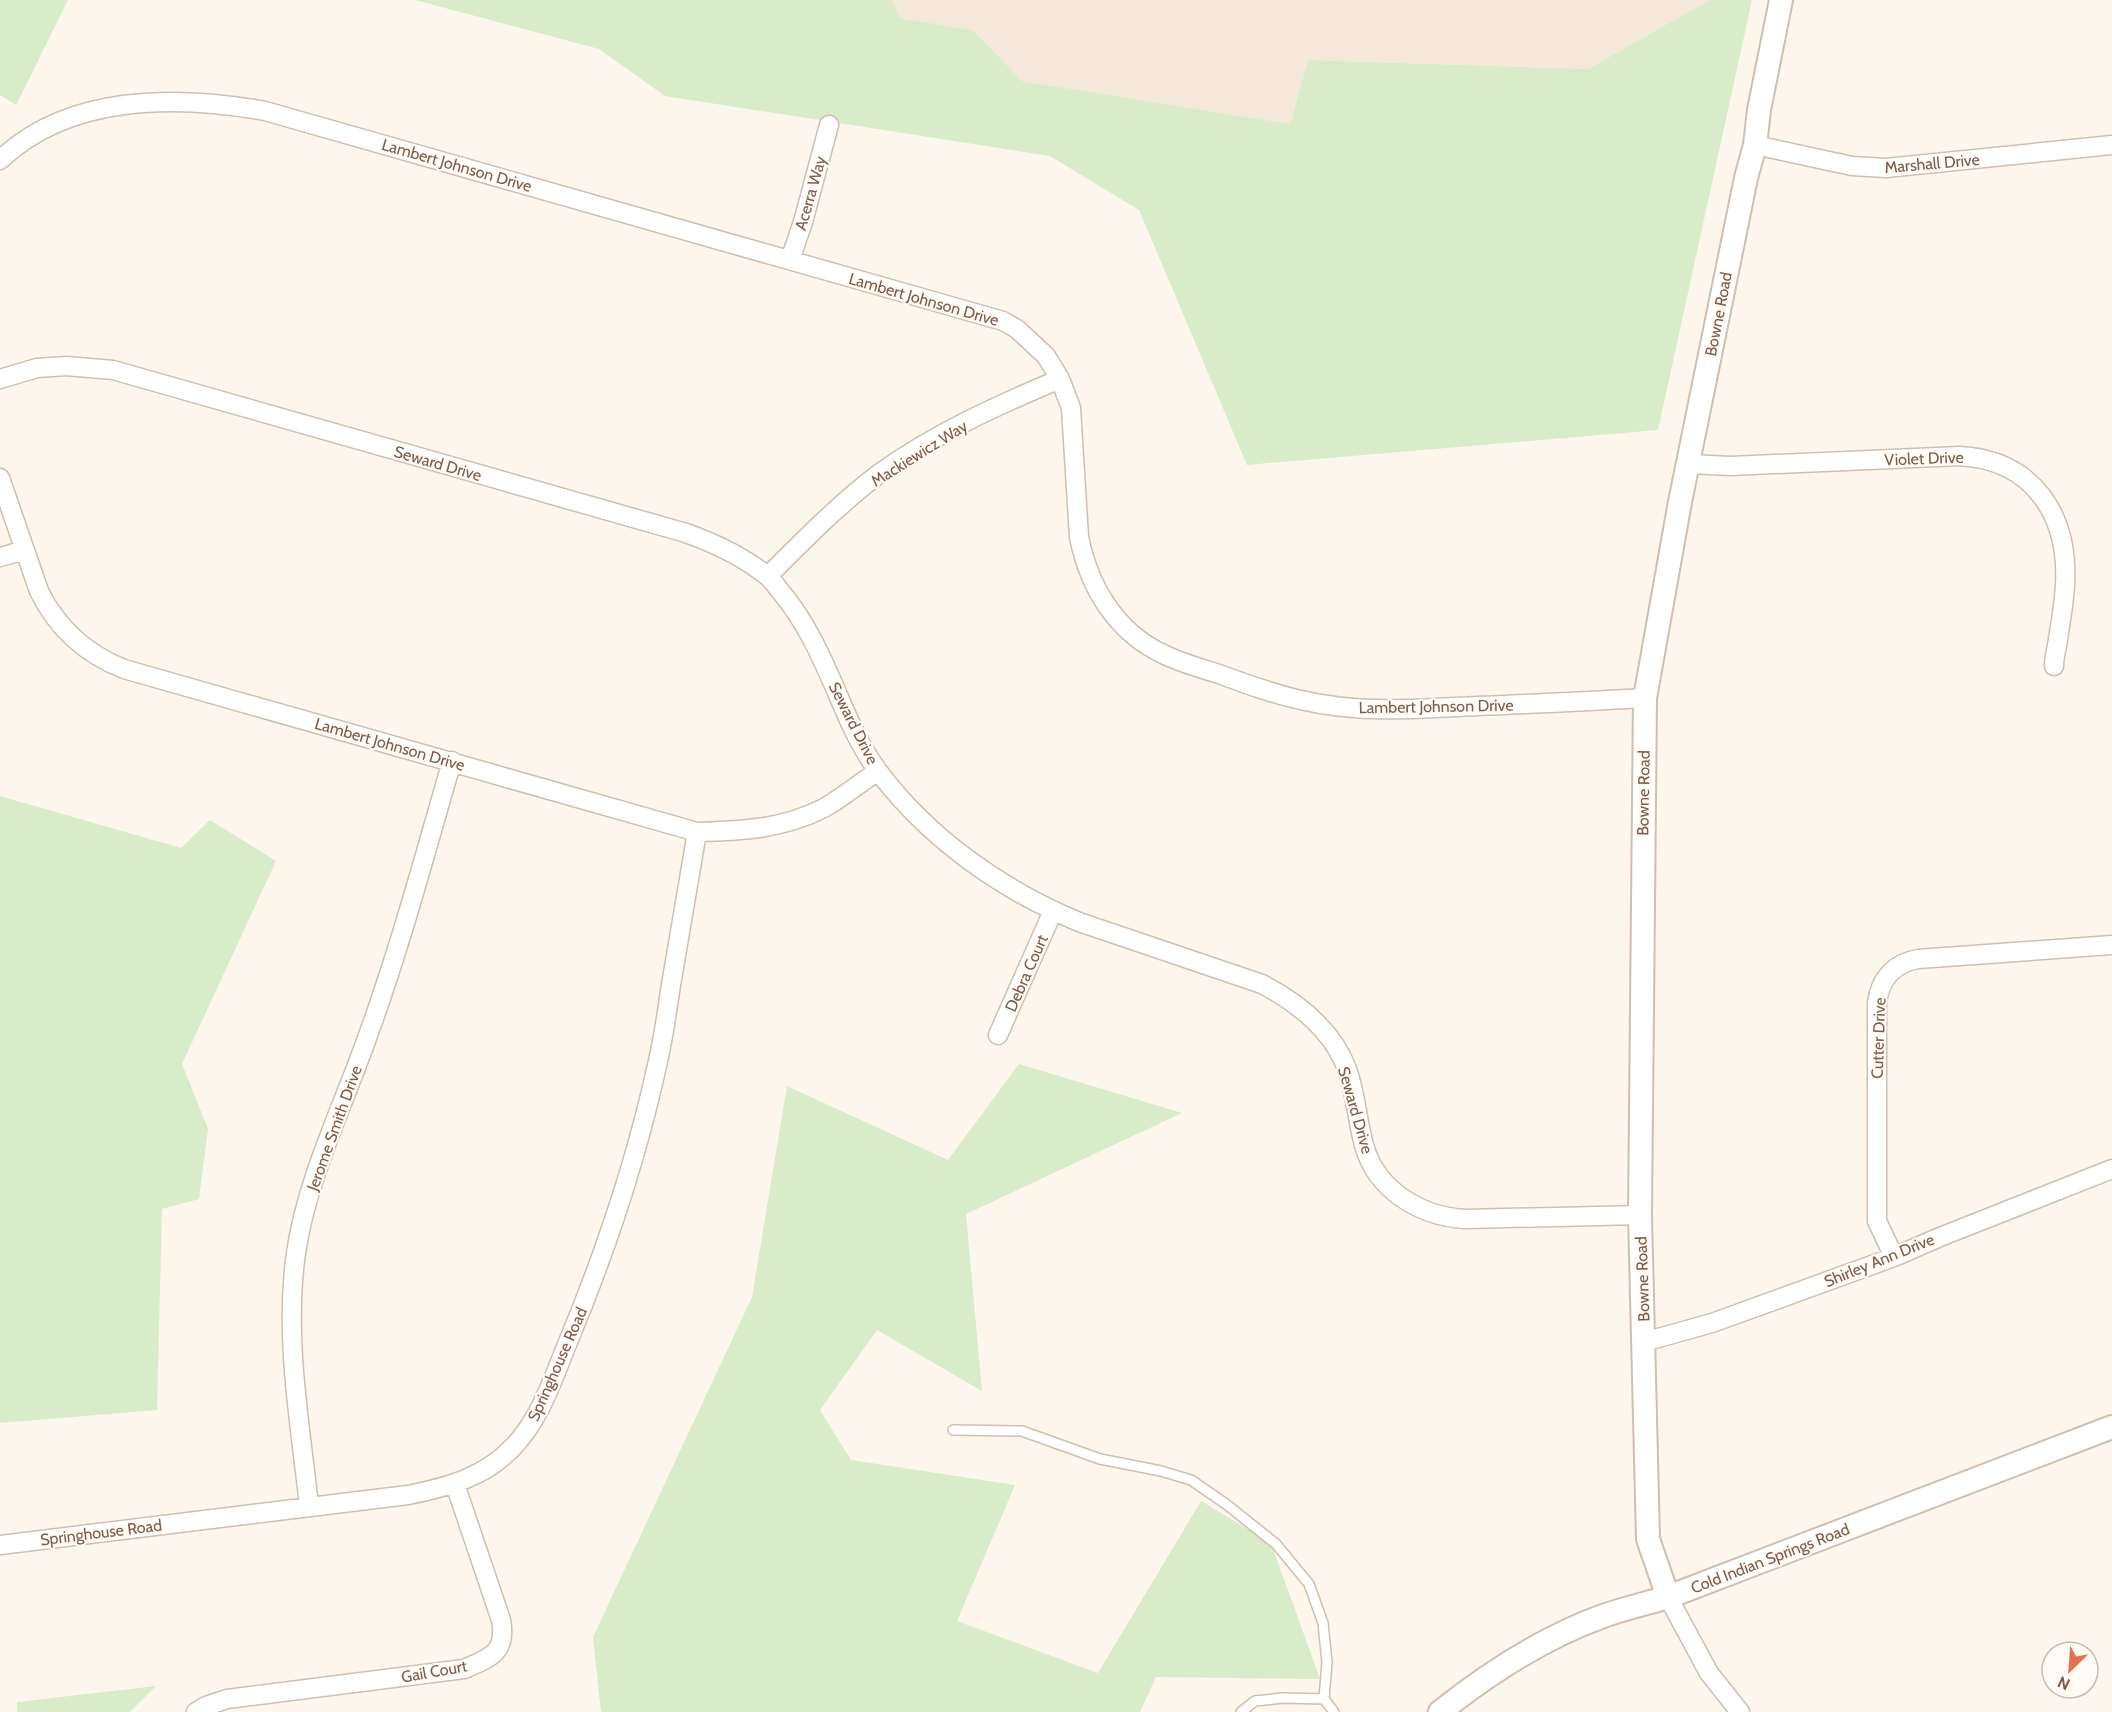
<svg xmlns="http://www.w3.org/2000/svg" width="2112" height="1712" font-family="Cabin,sans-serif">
  <rect width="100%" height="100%" fill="#fdf6ec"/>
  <!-- residential -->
  <path fill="#f5e8da" d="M892,0H1709L1588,69L1308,60L1290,124L1022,81L973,30L900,18Z"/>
  <!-- green -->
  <path fill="#d8ecc9" d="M0,0H68L16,105L0,95Z
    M415,0H892L900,18L973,30L1022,81L1290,124L1308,60L1588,69L1709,0H1752L1658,430L1247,465L1139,210L1050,156L665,96L599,49Z
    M0,796L181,848L210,820L276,861L182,1064L208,1129L199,1199L162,1209L157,1410L0,1423Z
    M1019,1064L1182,1113L966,1214L982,1391L877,1330L820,1410L851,1460L1015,1485L957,1621L1098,1673L1201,1501L1271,1543L1320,1679L1156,1677L1140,1712H601L593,1637L752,1297L787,1086L948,1160Z
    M156,1686L130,1712H17V1702Z"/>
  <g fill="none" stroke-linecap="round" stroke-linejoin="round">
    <!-- service casing -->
    <g stroke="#d1beb0" stroke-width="12">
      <path id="service" d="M953,1430L1022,1431L1100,1459L1161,1471L1191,1480L1226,1504L1276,1544L1309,1584L1323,1623L1327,1662L1324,1699L1334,1712
        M1241,1712L1255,1701L1283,1698L1324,1699"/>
    </g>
    <!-- minor casing -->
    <g stroke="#d1beb0" stroke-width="21">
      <path id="minor" d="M1755,145L1852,166L1886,168L2112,145
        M0,160C69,94 177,95 265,111L1003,321L1017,329L1046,356L1060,379L1071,408L1079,537C1089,587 1116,632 1163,654C1181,663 1200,668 1219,674C1246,684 1273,694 1301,700C1359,714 1419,709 1477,706C1533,704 1589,701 1645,698
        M790,260L803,222L829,125
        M0,379L37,368L66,366L113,370L686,533C714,543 742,556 766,575C772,579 776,586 781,592C807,623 822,658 838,695C849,721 861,748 878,771C929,839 1002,890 1079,922L1262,984C1298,1003 1332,1029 1347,1069C1356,1094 1357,1120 1364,1145C1376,1190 1420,1216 1464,1219L1640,1215
        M1689,464L1731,466L1960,456C2033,460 2069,515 2065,585C2064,603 2061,621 2058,639C2057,648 2054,657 2054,666
        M0,478L39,591C57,628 86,654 124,669L697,832C742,831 783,829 824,808C843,797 860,783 878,771
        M0,557L25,550
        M768,576C804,540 839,504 880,473C934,434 998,405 1060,379
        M998,1035L1053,911
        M1894,1257L1877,1221V1003C1880,979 1894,963 1918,959L2112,945
        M1644,1342L1712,1323L1894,1257L1940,1237L2112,1169
        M309,1506C300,1422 284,1337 296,1253C307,1178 342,1109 367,1038C400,948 425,854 452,761
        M0,1545L408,1495C448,1487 485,1477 513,1447C541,1418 553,1378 568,1342C606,1251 637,1158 658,1061C664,1036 667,1010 671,985C680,934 688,883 697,832
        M1668,1597L1709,1673L1740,1712
        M196,1712L206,1706L227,1699L464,1669C490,1658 507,1653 501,1620L455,1484"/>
    </g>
    <!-- tertiary casing -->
    <g stroke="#d1beb0" stroke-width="26">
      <path id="tertiary" d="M1668,1597L1648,1539L1640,1215L1645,698L1680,502L1746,178L1755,145L1759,110L1781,0
        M1440,1712C1489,1673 1546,1636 1606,1615C1627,1608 1648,1603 1668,1597L2112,1427"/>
    </g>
    <!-- service -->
    <use href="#service" stroke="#fff" stroke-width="9"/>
    <!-- minor -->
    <use href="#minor" stroke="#fff" stroke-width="18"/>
    <!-- tertiary -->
    <use href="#tertiary" stroke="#fff" stroke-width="22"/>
  </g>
  <g text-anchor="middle" stroke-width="4.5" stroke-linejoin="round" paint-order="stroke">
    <!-- street labels -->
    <g font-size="16" fill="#7a5c4d" stroke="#fffaf3">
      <text transform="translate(1932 163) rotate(-5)" y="6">Marshall Drive</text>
      <text transform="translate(457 165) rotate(16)" y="6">Lambert Johnson Drive</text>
      <text transform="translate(810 193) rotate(-74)" y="6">Acerra Way</text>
      <text transform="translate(924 299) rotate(16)" y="6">Lambert Johnson Drive</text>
      <text transform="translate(1718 314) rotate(-79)" y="6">Bowne Road</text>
      <text transform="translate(919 453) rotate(-32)" y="6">Mackiewicz Way</text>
      <text transform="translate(1924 458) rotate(-2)" y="6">Violet Drive</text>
      <text transform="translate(438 463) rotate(16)" y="6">Seward Drive</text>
      <text transform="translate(1436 706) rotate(-1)" y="6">Lambert Johnson Drive</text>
      <text transform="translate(854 723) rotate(63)" y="6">Seward Drive</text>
      <text transform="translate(390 744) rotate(16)" y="6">Lambert Johnson Drive</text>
      <text transform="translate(1643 793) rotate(-89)" y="6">Bowne Road</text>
      <text transform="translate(1026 973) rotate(-66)" y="6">Debra Court</text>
      <text transform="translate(1878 1038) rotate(-88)" y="6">Cutter Drive</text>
      <text transform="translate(1356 1110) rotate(74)" y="6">Seward Drive</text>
      <text transform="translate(334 1128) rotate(-70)" y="6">Jerome Smith Drive</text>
      <text transform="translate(1879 1260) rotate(-22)" y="6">Shirley Ann Drive</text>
      <text transform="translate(1642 1279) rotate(-92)" y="6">Bowne Road</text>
      <text transform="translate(557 1364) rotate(-66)" y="6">Springhouse Road</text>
      <text transform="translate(101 1532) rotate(-7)" y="6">Springhouse Road</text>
      <text transform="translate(1770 1558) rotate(-21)" y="6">Cold Indian Springs Road</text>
      <text transform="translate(434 1671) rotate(-10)" y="6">Gail Court</text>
    </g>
  </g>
  <!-- north arrow -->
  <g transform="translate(2070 1670) rotate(205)"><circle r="28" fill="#fffaf3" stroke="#cabbb1" stroke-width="1.5"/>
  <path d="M0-4.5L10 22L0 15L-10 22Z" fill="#e76f51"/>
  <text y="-9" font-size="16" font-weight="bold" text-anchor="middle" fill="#7a5c4d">N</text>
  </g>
</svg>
